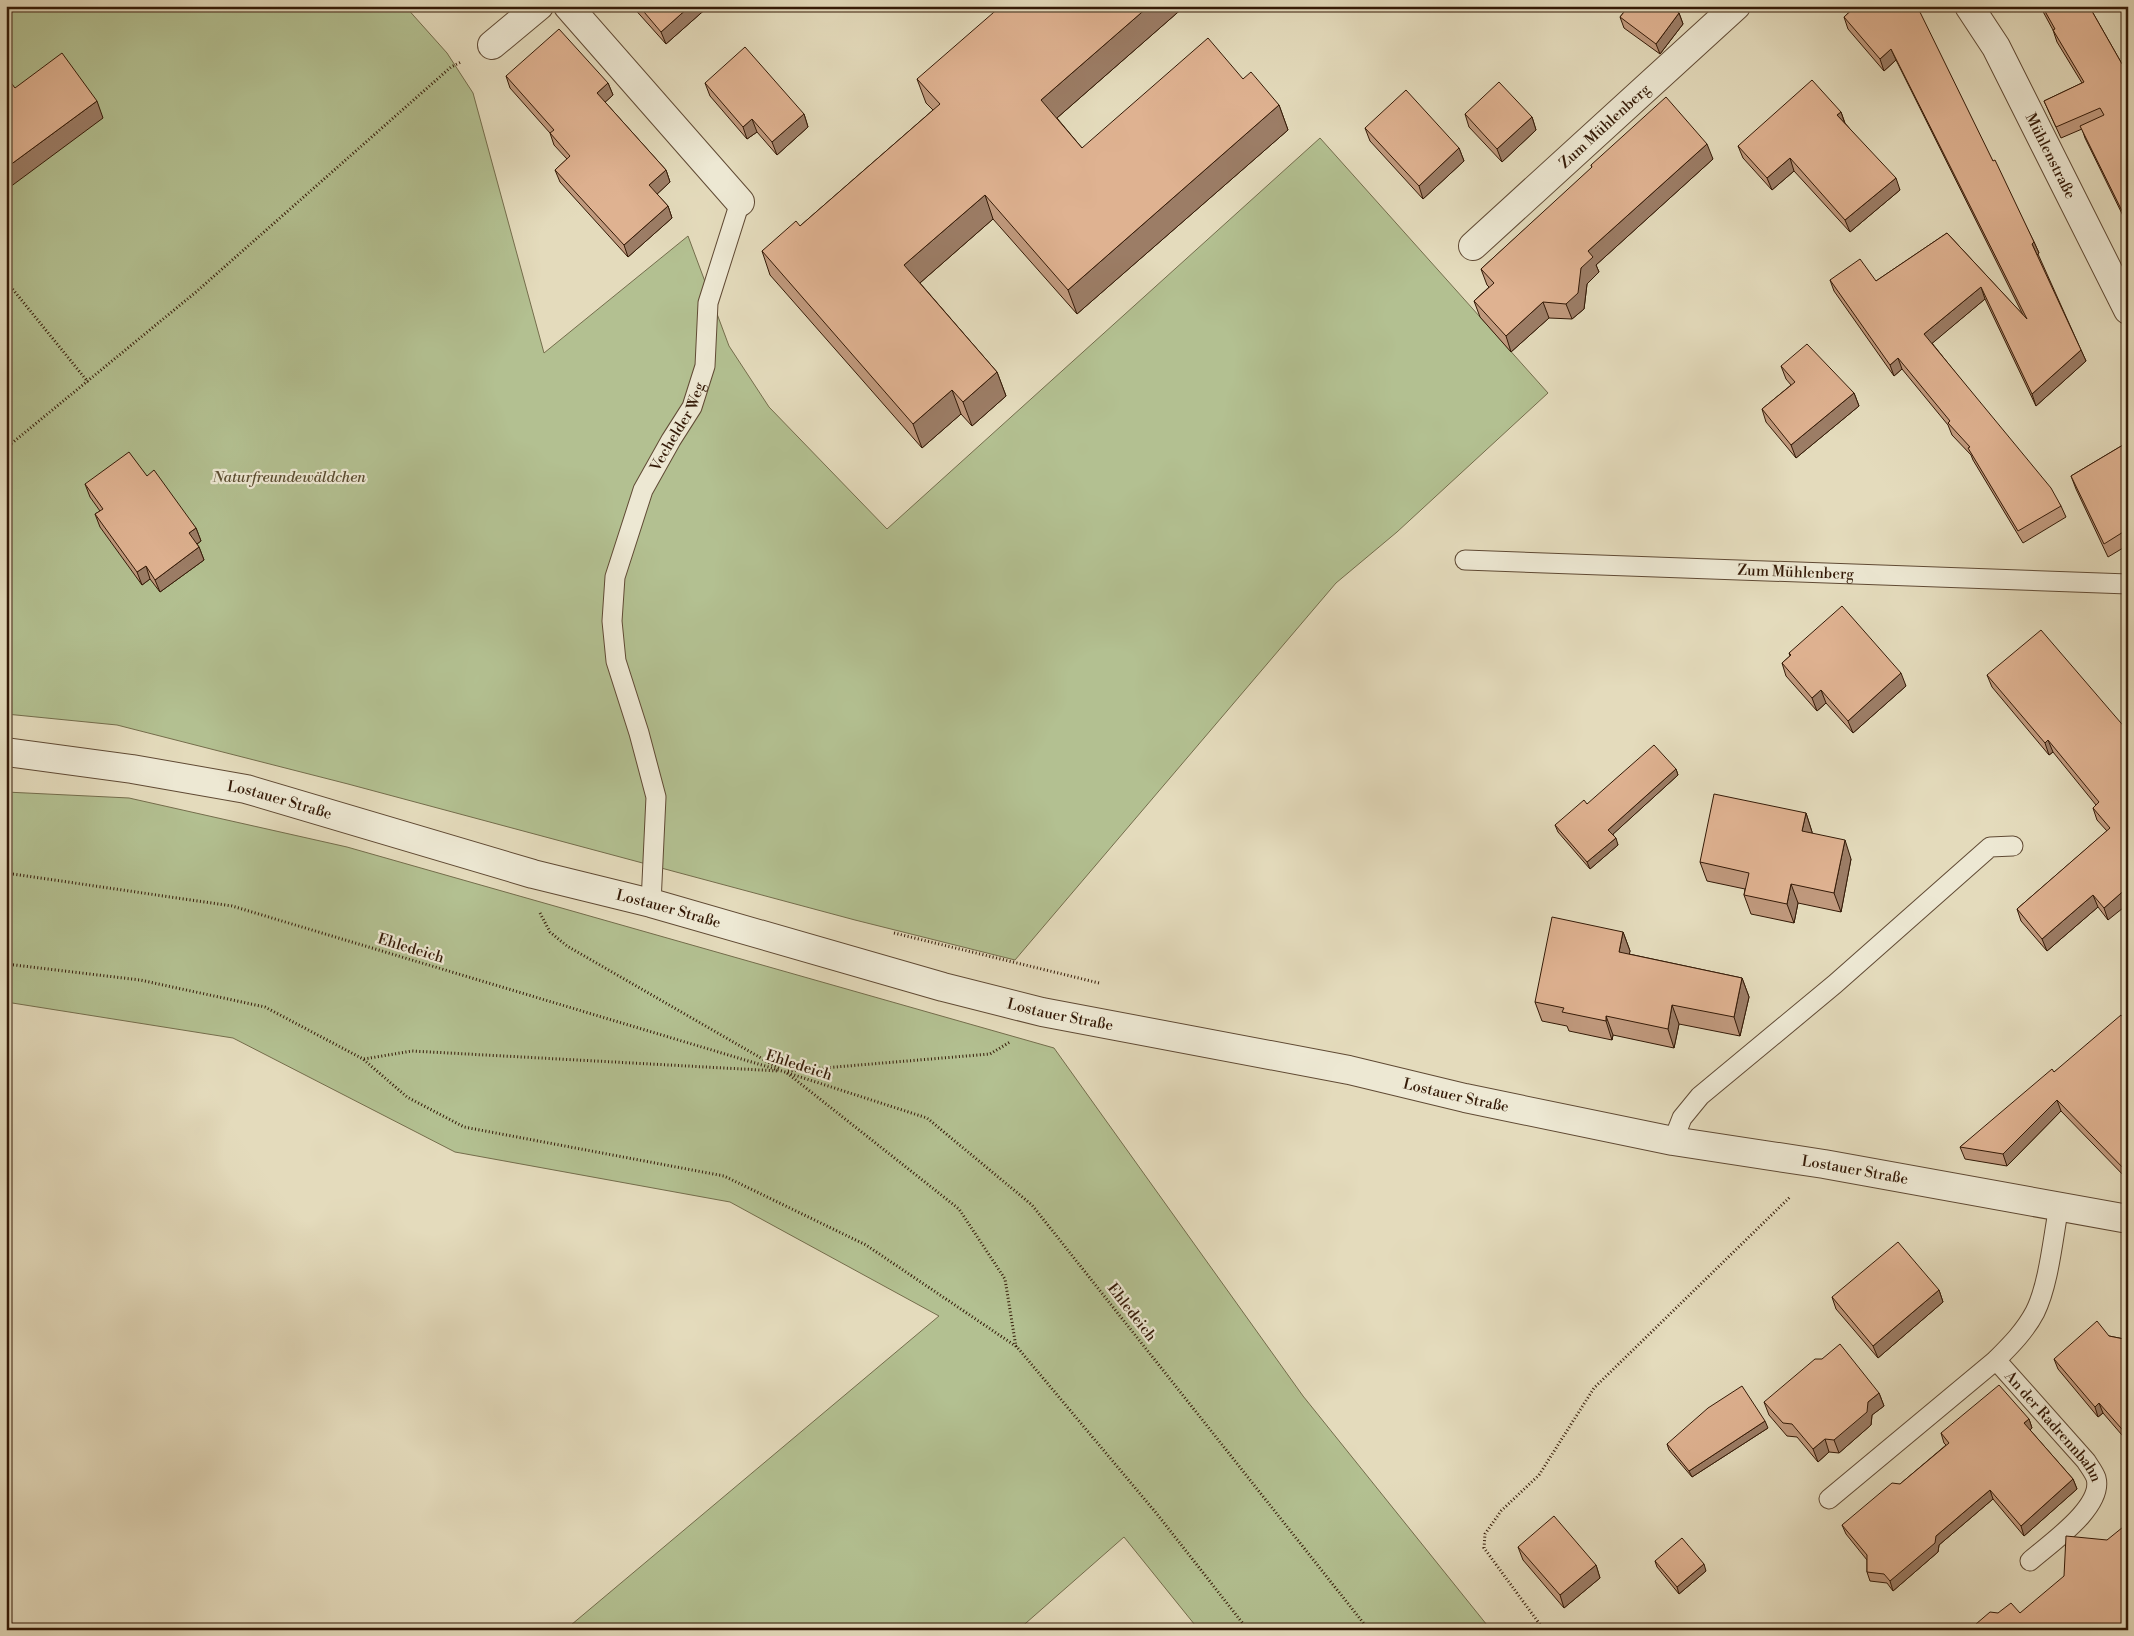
<svg xmlns="http://www.w3.org/2000/svg" width="2134" height="1636" font-family="'Libre Bodoni',serif">
  <rect width="100%" height="100%" fill="#e4dbbc"/>
  <filter id="stains"><feTurbulence type="fractalNoise" baseFrequency=".004" numOctaves="4"/><feColorMatrix values="0 0 0 0 .2 0 0 0 0 .09 0 0 0 0 .02 0 0 0 .5 -.17"/></filter>
  <radialGradient id="worn" r=".72"><stop offset=".6" stop-color="#630" stop-opacity="0"/><stop offset="1" stop-color="#630" stop-opacity=".3"/></radialGradient>
  <!-- green -->
  <path fill="#b3c091" stroke="#746d4c" d="M6,6H405L447,53L473,93L544,353L688,236L729,346L769,407L887,529L1320,138L1548,393L1397,532L1336,583L1015,960L855,920L348,784L117,725L6,714Z
    M6,792L129,798L347,847L1054,1048L1303,1396L1491,1630H1199L1124,1537L1018,1630H565L939,1316L730,1202L455,1152L233,1038L6,1002Z"/>
  <g fill="none" stroke-linecap="round" stroke-linejoin="round">
    <!-- lane casing -->
    <g stroke="#604a34" stroke-width="21">
      <g id="lane">
        <path id="s1" d="M1465,560L2128,584"/>
        <path id="s2" d="M651,903L656,797L639,733L616,661L612,621L615,577L643,490L671,440L692,407L705,366L708,303L740,202"/>
        <path d="M1673,1141L1682,1118L1700,1096L1835,984L1990,847L2013,846"/>
        <path id="s3" d="M1996,1360L2086,1461C2089,1466 2094,1472 2096,1478C2104,1507 2049,1544 2030,1561"/>
        <path d="M1829,1499L1996,1360C2011,1345 2025,1331 2035,1312C2049,1284 2053,1237 2059,1206"/>
      </g>
    </g>
    <!-- street casing -->
    <g stroke="#604a34" stroke-width="30">
      <g id="street">
        <path d="M568,6L740,202"/>
        <path id="s4" d="M1969,6L1996,47L2128,310"/>
        <path d="M492,45L539,6"/>
        <path id="s5" d="M1473,246L1736,6"/>
        <path id="s6" d="M6,752L132,769L246,789L533,874L651,903L943,987L1042,1012L1349,1070L1465,1098L1673,1141L1824,1164L2128,1219"/>
      </g>
    </g>
    <!-- path -->
    <path stroke="#341a07" stroke-width="3" stroke-dasharray="1 2.5" stroke-linecap="butt" d="M6,281L88,382
      M6,448L196,292L451,67L461,62
      M6,873L232,906L785,1072L927,1118L1032,1205L1369,1630
      M540,913L550,932L567,946L780,1069
      M894,933L1099,983
      M6,964L140,980L265,1007L363,1059L407,1097L464,1127L724,1176L866,1245L1017,1347L1157,1514L1248,1630
      M364,1059L412,1051L779,1071
      M788,1071L990,1054L1010,1042
      M787,1073L959,1209L1005,1279L1016,1347
      M1544,1630L1484,1548L1485,1534L1501,1511L1539,1475L1594,1388L1791,1196"/>
    <!-- lane -->
    <use href="#lane" stroke="#ede8d3" stroke-width="19"/>
    <!-- street -->
    <use href="#street" stroke="#ede8d3" stroke-width="28"/>
  </g>
  <!-- wall -->
  <path fill="#c0997d" stroke="#341a07" d="M632,6H709L666,44Z
    M1185,6L1057,118L1082,148L1243,79L1279,105L1288,130L1077,314L993,219L920,283L997,372L1006,396L972,426L961,414L922,448L770,275L762,251L800,226L933,110L926,103L917,79Z
    M1618,6H1670L1679,13L1683,24L1660,54L1624,28L1620,17L1624,12Z
    M1856,6L1993,161L2034,242L2039,253L2038,254L2081,350L2086,361L2036,406L1985,299L1932,343L2061,506L2066,517L2023,543L1973,460L1971,455L1952,435L1948,425L1902,369L1894,376L1834,291L1830,280L1876,281L1947,233L2023,315L1896,60L1884,71L1848,29L1844,17Z
    M2040,6H2089L2122,64L2128,61V226L2085,138L2082,129L2061,138L2049,112L2044,101L2082,83L2057,42L2053,30Z
    M506,76L608,83L613,95L605,102L666,170L670,182L657,194L668,206L672,218L628,257L560,182L555,170L567,159L554,145L550,133L510,88Z
    M705,83L804,114L808,127L777,155L757,132L747,139L710,96Z
    M1841,112L1845,123L1900,190L1850,232L1794,171L1772,190L1743,158L1738,146Z
    M1465,114L1532,117L1536,130L1502,162L1469,127Z
    M1365,128L1459,148L1464,161L1423,199L1370,141Z
    M1713,159L1596,265L1599,272L1587,284L1584,309L1572,319L1549,318L1511,352L1480,317L1474,301L1489,287L1487,285L1481,269L1592,168L1591,165Z
    M1781,366L1854,393L1859,406L1796,458L1766,422L1762,409L1791,385L1786,379Z
    M2128,442V545L2108,557L2076,489L2071,476Z
    M147,476L196,528L201,541L197,544L199,547L204,560L160,592L150,579L142,585L100,527L95,514L100,511L90,497L85,484Z
    M1789,653L1906,686L1853,733L1826,703L1817,711L1786,676L1782,663L1790,656Z
    M1987,675L2127,730L2108,920L2098,907L2047,951L2021,921L2017,909L2107,831L2097,820L2093,808L2096,805L2053,752L2049,755L1992,687Z
    M1676,769L1678,775L1613,834L1618,845L1590,869L1558,832L1555,825L1587,804Z
    M1806,813L1812,832V833L1851,859L1841,912L1798,903L1794,923L1751,914L1744,895L1745,889L1707,881L1700,862Z
    M1623,932L1630,951L1629,954L1742,978L1749,997L1740,1036L1679,1024L1674,1048L1613,1035L1612,1040L1569,1031L1567,1026L1542,1021L1535,1002Z
    M2128,1023V1180L2061,1111L2007,1166L1965,1159L1960,1147L2054,1072Z
    M1939,1290L1943,1302L1878,1358L1836,1309L1832,1297Z
    M2109,1336L2124,1339L2128,1350V1442L2103,1413L2098,1417L2058,1369L2054,1359Z
    M1879,1393L1884,1406L1872,1415L1871,1425L1839,1453L1829,1452L1818,1462L1797,1437L1787,1436L1769,1415L1764,1402Z
    M2029,1419L2032,1428L2030,1430L2073,1479L2077,1489L2024,1536L1993,1499L1939,1545L1938,1552L1893,1591L1887,1583L1870,1581L1867,1572V1560L1846,1534L1842,1525L1900,1484L1946,1445L1944,1443L1941,1433Z
    M1768,1428L1692,1477L1669,1450L1667,1444Z
    M1518,1547L1596,1565L1600,1578L1564,1608L1523,1560Z
    M1655,1561L1706,1571L1679,1594L1657,1567Z"/>
  <!-- shaded-wall -->
  <path fill="#9c7d66" stroke="#341a07" d="M445,6H453L447,11Z
    M690,6H709L666,44L661,32Z
    M1149,6H1185L1050,124L1041,100Z
    M1679,13L1683,24L1660,54L1656,44Z
    M1891,49L1896,60L1884,71L1880,59Z
    M608,83L613,95L602,105L597,93Z
    M97,101L103,118L6,190V168Z
    M1279,105L1288,130L1077,314L1068,290Z
    M1841,112L1845,124L1837,115Z
    M804,114L808,127L777,155L772,142Z
    M1532,117L1536,130L1502,162L1497,149Z
    M752,119L757,132L747,139L743,127Z
    M1707,144L1713,159L1596,265L1599,272L1587,284L1584,309L1572,319L1566,304L1588,251Z
    M1459,148L1464,161L1423,199L1419,186Z
    M1790,158L1794,171L1772,190L1767,178Z
    M666,170L670,182L654,197L649,185Z
    M1896,178L1900,190L1850,232L1845,220Z
    M985,195L993,219L913,289L904,265Z
    M668,206L672,218L628,257L624,245Z
    M2034,242L2039,253L2037,255L2032,244Z
    M1981,287L1985,299L1929,346L1924,334Z
    M1543,302L1549,318L1511,352L1506,336Z
    M2081,350L2086,361L2036,406L2032,394Z
    M1898,358L1902,369L1894,376L1890,365Z
    M997,372L1006,396L972,426L963,402Z
    M952,390L961,414L922,448L913,424Z
    M1854,393L1859,406L1796,458L1791,445Z
    M196,528L201,541L194,546L189,533Z
    M199,547L204,560L160,592L155,580Z
    M146,566L150,579L142,585L137,572Z
    M1901,673L1906,686L1853,733L1848,721Z
    M1821,690L1826,703L1817,711L1812,698Z
    M2048,740L2053,752L2049,755L2045,743Z
    M1676,769L1678,775L1611,836L1608,830Z
    M1806,813L1812,832L1809,850L1802,831Z
    M1616,838L1618,845L1590,869L1587,862Z
    M1845,840L1851,859L1841,912L1834,893Z
    M1791,884L1798,903L1794,923L1787,904Z
    M2128,887V904L2108,920L2104,908Z
    M2093,895L2098,907L2047,951L2042,939Z
    M1623,932L1630,951L1626,970L1619,952Z
    M1742,978L1749,997L1740,1036L1734,1017Z
    M1672,1005L1679,1024L1674,1048L1668,1029Z
    M1606,1016L1613,1035L1612,1040L1606,1021Z
    M2057,1100L2061,1111L2007,1166L2003,1154Z
    M1939,1290L1943,1302L1878,1358L1873,1346Z
    M2124,1339L2128,1350L2127,1359L2123,1349Z
    M1879,1393L1884,1406L1872,1415L1871,1425L1839,1453L1834,1440L1868,1402Z
    M2099,1403L2103,1413L2098,1417L2095,1407Z
    M2029,1419L2032,1428L2027,1433L2024,1423Z
    M1765,1421L1768,1428L1692,1477L1689,1471Z
    M1825,1439L1829,1452L1818,1462L1813,1449Z
    M2073,1479L2077,1489L2024,1536L2021,1526Z
    M1990,1490L1993,1499L1939,1545L1938,1552L1893,1591L1890,1581L1936,1536Z
    M1704,1564L1706,1571L1679,1594L1677,1587Z
    M1596,1565L1600,1578L1564,1608L1560,1595Z
    M2128,1624V1630H2121Z"/>
  <!-- building -->
  <path fill="#dfb291" stroke="#341a07" d="M639,6H690L661,32Z
    M1001,6H1149L1041,100L1082,148L1208,38L1243,79L1251,72L1279,105L1068,290L985,195L904,265L997,372L963,402L952,390L913,424L762,251L796,221L800,226L940,104L917,79Z
    M1627,6H1670L1679,13L1656,44L1620,17L1628,7Z
    M1856,6H1917L1993,161L1995,160L2034,242L2032,244L2081,350L2032,394L1981,287L1924,334L2051,488L2061,506L2018,531L1968,448L1970,447L1948,423L1950,421L1898,358L1890,365L1830,280L1860,259L1876,281L1947,233L2027,319L1891,49L1880,59L1844,17Z
    M2042,6H2089L2122,64L2128,61V223L2080,126L2104,115L2100,108L2056,127L2044,101L2084,82L2053,30L2055,29Z
    M559,29L608,83L597,93L666,170L649,185L668,206L624,245L555,170L570,156L550,133L554,130L506,76Z
    M745,47L804,114L772,142L752,119L743,127L705,83Z
    M62,53L97,101L6,168V76L15,88Z
    M1812,80L1841,112L1837,115L1896,178L1845,220L1790,158L1767,178L1738,146Z
    M1499,82L1532,117L1497,149L1465,114Z
    M1406,90L1459,148L1419,186L1365,128Z
    M1666,97L1707,144L1588,251L1593,257L1581,268L1578,293L1566,304L1543,302L1506,336L1474,301L1494,283L1481,269L1592,167L1591,165Z
    M1807,344L1854,393L1791,445L1762,409L1795,382L1781,366Z
    M2128,442V529L2104,544L2071,476Z
    M129,452L147,476L154,470L196,528L189,533L199,547L155,580L146,566L137,572L95,514L103,509L85,484Z
    M1842,606L1901,673L1848,721L1821,690L1812,698L1782,663L1791,655L1789,653Z
    M2041,630L2127,730L2128,729V887L2104,908L2093,895L2042,939L2017,909L2110,828L2093,808L2099,802L2048,740L2045,743L1987,675Z
    M1654,745L1676,769L1608,830L1616,838L1587,862L1555,825L1584,800L1587,804Z
    M1714,794L1806,813L1802,831L1845,840L1834,893L1791,884L1787,904L1744,895L1749,873L1700,862Z
    M1552,917L1623,932L1619,952L1742,978L1734,1017L1672,1005L1668,1029L1606,1016V1021L1562,1012L1564,1008L1535,1002Z
    M2121,1015L2128,1023V1173L2057,1100L2003,1154L1960,1147L2052,1069L2054,1072Z
    M1898,1242L1939,1290L1873,1346L1832,1297Z
    M2097,1321L2109,1336L2124,1339L2123,1349L2128,1354V1436L2099,1403L2095,1407L2054,1359Z
    M1840,1344L1879,1393L1868,1402L1867,1412L1834,1440L1825,1439L1813,1449L1792,1424L1783,1423L1764,1402L1815,1359H1822Z
    M1999,1385L2029,1419L2024,1423L2073,1479L2021,1526L1990,1490L1936,1536L1935,1543L1890,1581L1884,1574L1867,1572V1555L1842,1525L1892,1483L1900,1484L1949,1443L1941,1433Z
    M1742,1386L1765,1421L1689,1471L1667,1444L1708,1408Z
    M1554,1516L1596,1565L1560,1595L1518,1547Z
    M2128,1523V1624L2121,1630H1969L1990,1612L1998,1613L2011,1603L2020,1613L2064,1576L2066,1536L2107,1540Z
    M1682,1538L1704,1564L1677,1587L1655,1561Z"/>
  <g text-anchor="middle" stroke-width="4.5" stroke-linejoin="round" paint-order="stroke">
    <!-- street labels -->
    <g font-size="15" fill="#341a07" stroke="#ede8d3">
      <text dy="5" stroke="none"><textPath href="#s5" startOffset="178">Zum Mühlenberg</textPath></text>
      <text dy="5" stroke="none"><textPath href="#s4" startOffset="171">Mühlenstraße</textPath></text>
      <text dy="5" stroke="none"><textPath href="#s2" startOffset="496">Vechelder Weg</textPath></text>
      <text dy="5" stroke="none"><textPath href="#s1" startOffset="331">Zum Mühlenberg</textPath></text>
      <text dy="5" stroke="none"><textPath href="#s6" startOffset="278">Lostauer Straße</textPath></text>
      <text dy="5" stroke="none"><textPath href="#s6" startOffset="682">Lostauer Straße</textPath></text>
      <text transform="translate(411 948) rotate(17)" y="5">Ehledeich</text>
      <text dy="5" stroke="none"><textPath href="#s6" startOffset="1088">Lostauer Straße</textPath></text>
      <text transform="translate(799 1065) rotate(18)" y="5">Ehledeich</text>
      <text dy="5" stroke="none"><textPath href="#s6" startOffset="1492">Lostauer Straße</textPath></text>
      <text dy="5" stroke="none"><textPath href="#s6" startOffset="1898">Lostauer Straße</textPath></text>
      <text transform="translate(1132 1312) rotate(52)" y="5">Ehledeich</text>
      <text dy="5" stroke="none"><textPath href="#s3" startOffset="88">An der Radrennbahn</textPath></text>
    </g>
    <!-- park labels -->
    <g font-size="15" font-style="italic" fill="#5a4c30" stroke="#ede8d3">
      <text x="289" y="482">Naturfreundewäldchen</text>
    </g>
  </g>
  <!-- margin -->
  <rect width="2134" height="1636" fill="none" stroke="#e4dbbc" stroke-width="25"/>
  <rect x="8" y="8" width="2119" height="1621" fill="none" stroke="#341a07" stroke-width="2.5"/>
  <rect x="12" y="12" width="2109" height="1611" fill="none" stroke="#341a07"/>
  <rect width="100%" height="100%" filter="url(#stains)"/>
  <rect width="100%" height="100%" fill="url(#worn)"/>
</svg>
